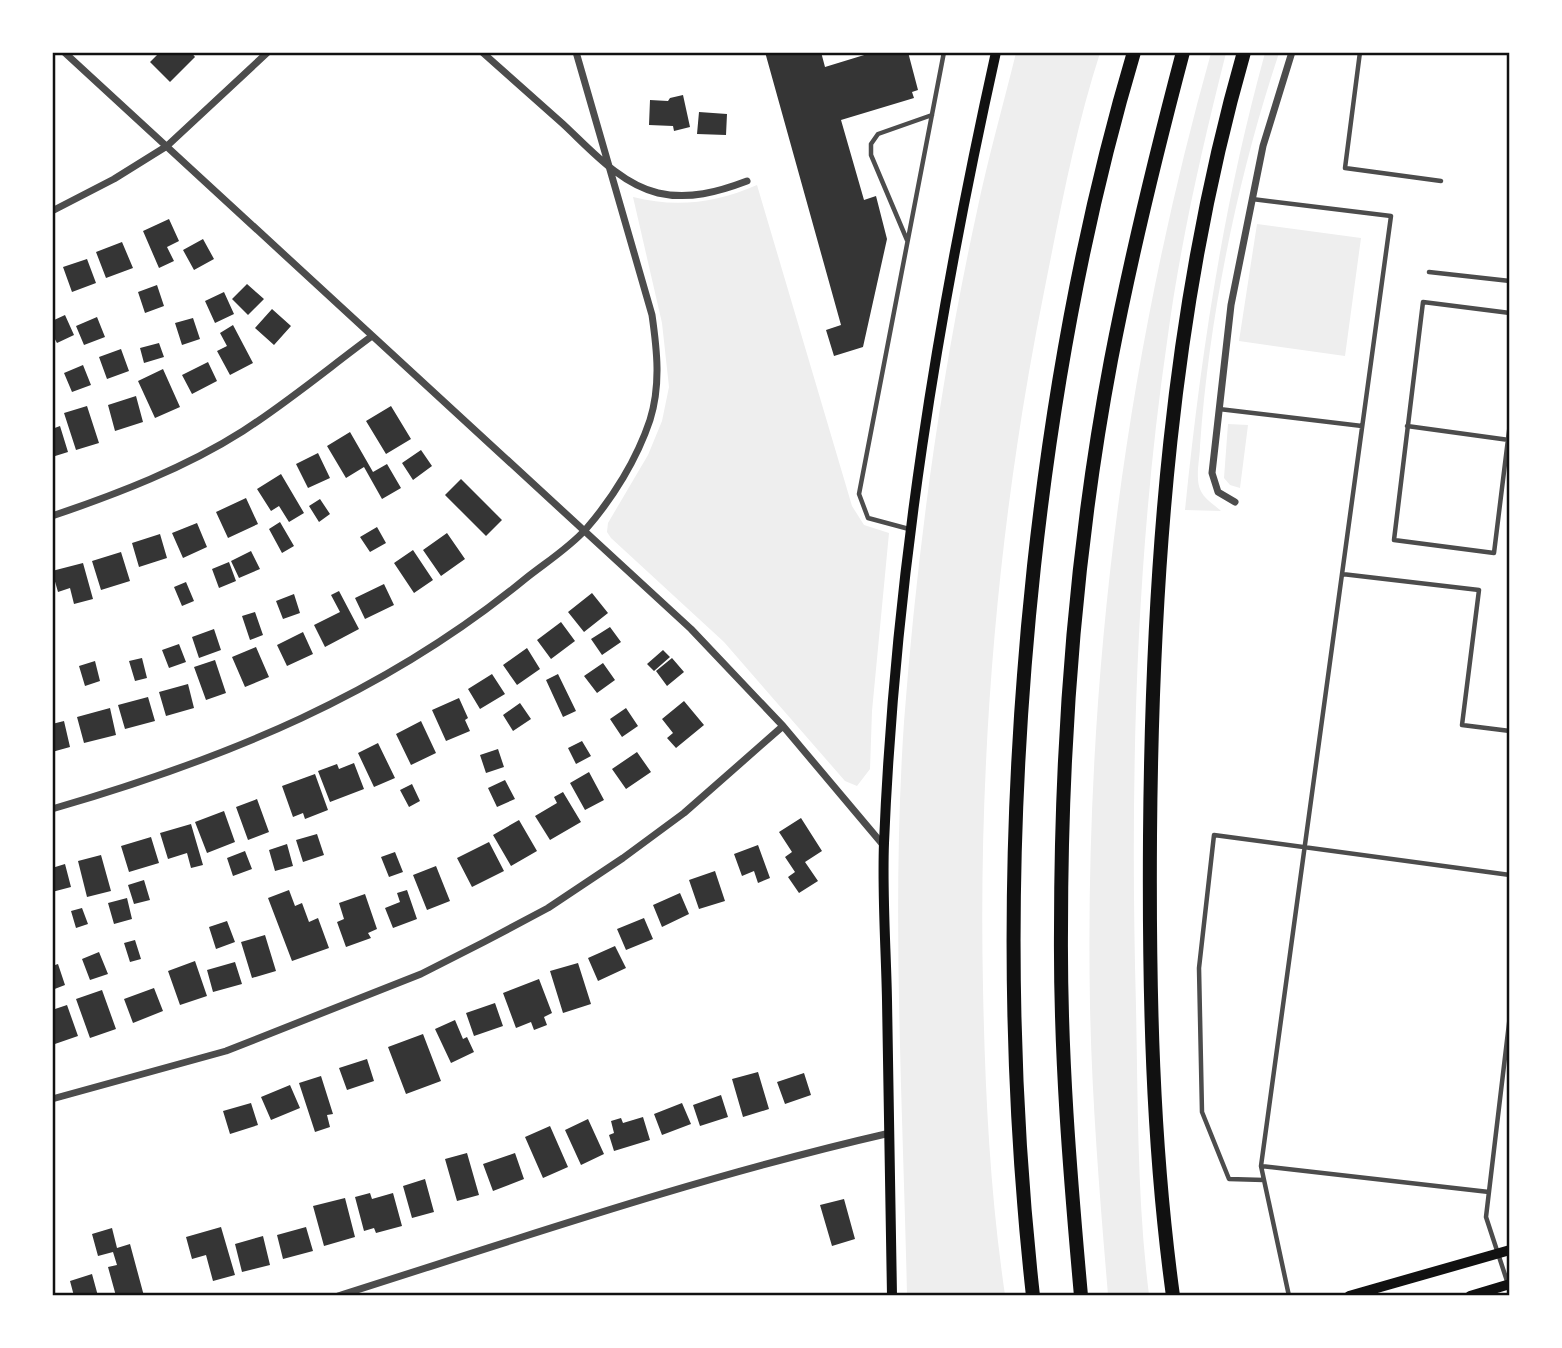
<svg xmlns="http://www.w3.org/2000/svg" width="1562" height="1348" font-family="'Space Grotesk',sans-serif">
  <rect width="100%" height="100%" fill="#fff"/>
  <!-- green -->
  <path fill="#eee" d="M1016,53H1100C1075,130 1060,212 1044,292C998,520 978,755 983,988C985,1091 990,1193 1005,1295H907C903,1105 891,913 904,722C917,551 940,380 977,211C988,158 1003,106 1016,53Z
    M1211,53H1226C1202,148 1180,244 1167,342C1135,561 1130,786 1136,1007C1138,1102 1137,1200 1149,1295H1108C1100,1199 1092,1103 1090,1006C1084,684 1124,363 1211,53Z
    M1265,53H1279C1238,176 1209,316 1200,446C1200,459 1194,481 1202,493C1206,500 1216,506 1221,511L1185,510C1201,354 1223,205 1265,53Z
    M757,185L852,506L864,525L889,533L872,711L870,769L857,786L845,781L724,642L611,538L607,532L608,523L648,455L662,421L669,387L662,323L633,197C676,208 716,203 757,185Z
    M1257,224L1361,238L1345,356L1239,341Z
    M1228,424L1248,425L1240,488L1230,485L1224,478Z"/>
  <!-- building -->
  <path fill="#353535" d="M160,52H191L195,57L170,82L150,62Z
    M765,52H821L825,67L874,52H908L918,90L912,92L914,98L841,120L864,200L876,196L887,239L863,347L834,356L826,330L841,325Z
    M683,95L690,127L674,131L673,126L649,125L650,100L668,101L670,98Z
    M699,112L727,114L726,135L697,134Z
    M169,219L179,241L167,247L174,261L159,268L143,231Z
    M203,239L214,259L194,270L183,250Z
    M122,242L133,268L106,278L96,252Z
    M87,259L96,283L72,292L63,267Z
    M247,284L264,299L248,315L232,299Z
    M157,285L164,306L145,313L138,292Z
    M224,292L234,314L215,323L205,301Z
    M272,309L291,326L274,345L255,328Z
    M65,315L74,335L57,343L52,334V321Z
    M97,317L105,337L84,345L76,326Z
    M193,318L200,339L182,345L175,323Z
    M233,325L253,363L230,375L217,351L227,346L220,333Z
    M159,343L164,357L144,363L140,348Z
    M121,349L129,371L107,379L99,357Z
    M208,362L217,381L192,394L182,375Z
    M83,365L91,385L72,392L64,373Z
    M163,369L180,407L155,418L138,381Z
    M136,396L143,422L115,431L108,405Z
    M87,406L99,443L76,450L64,413Z
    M391,406L411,439L386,454L366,421Z
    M60,426L68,452L52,457V429Z
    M350,432L373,472L387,464L401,488L382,499L364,467L346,478L327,446Z
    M421,450L432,466L413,480L402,463Z
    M318,453L330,478L308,488L296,464Z
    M281,474L304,513L289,522L279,506L271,511L257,489Z
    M461,479L502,520L486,536L445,495Z
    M246,498L258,524L228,538L216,512Z
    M320,499L330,514L319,522L309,506Z
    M280,522L294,546L282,553L269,529Z
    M197,523L207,547L183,558L172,533Z
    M377,527L386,543L370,552L360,537Z
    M447,533L465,559L441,576L423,550Z
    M160,534L167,558L139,567L132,543Z
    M413,550L433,580L414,593L394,563Z
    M251,551L260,569L239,578L231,561Z
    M121,552L130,581L101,590L92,561Z
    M229,562L236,581L219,588L212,569Z
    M83,563L93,599L74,604L70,588L58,592L52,571Z
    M186,582L194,601L182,606L174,587Z
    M384,584L394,605L365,619L355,598Z
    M339,591L359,629L325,647L314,625L340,612L331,595Z
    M592,593L608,613L584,632L568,612Z
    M294,594L300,613L283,619L276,601Z
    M255,612L263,635L250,640L242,616Z
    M561,622L575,641L551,659L537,640Z
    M610,627L621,642L602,655L591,639Z
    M214,629L221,650L199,658L192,637Z
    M303,632L313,654L287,666L277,645Z
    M179,644L186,662L169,668L162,650Z
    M256,647L269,677L245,687L232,657Z
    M527,648L540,669L517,685L503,665Z
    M663,650L670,657L654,671L647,664Z
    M142,658L147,678L135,681L129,661Z
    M672,658L684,672L667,686L656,671Z
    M215,660L226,693L206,700L194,667Z
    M95,661L100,681L85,686L79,666Z
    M603,663L615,680L597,693L584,676Z
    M492,674L505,694L480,709L468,689Z
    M558,674L576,711L563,717L546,680Z
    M188,684L194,708L166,716L159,692Z
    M148,697L155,721L125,729L118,705Z
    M459,698L468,718L465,720L470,731L446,741L432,710Z
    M684,701L704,725L676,748L667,738L673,733L662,719Z
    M520,703L531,719L513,731L503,715Z
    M110,708L116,735L84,743L77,717Z
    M626,708L638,726L622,737L610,719Z
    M64,721L70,747L52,752V724Z
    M421,721L436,753L411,765L396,734Z
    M582,741L591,756L576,764L568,748Z
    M378,743L395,778L374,787L358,753Z
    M498,749L504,767L486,773L480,755Z
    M637,752L651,772L626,789L612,769Z
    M354,763L364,789L330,802L318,771L337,764L339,769Z
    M589,772L604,800L585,810L570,783Z
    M315,774L328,810L305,819L303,813L293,817L282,786Z
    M505,780L515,799L497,807L488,788Z
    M412,784L420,801L409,807L400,790Z
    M563,792L581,822L550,840L535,816L557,803L554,797Z
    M257,799L269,832L248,840L236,807Z
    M224,811L235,842L207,853L195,822Z
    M801,818L822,851L805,862L818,881L799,893L788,877L795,872L785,857L792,852L779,832Z
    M519,820L537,851L511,866L493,835Z
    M191,824L203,865L191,868L187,853L168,859L160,833Z
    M317,834L324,855L303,862L296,840Z
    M151,837L159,863L129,872L121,846Z
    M489,842L504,871L472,887L457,858Z
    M287,844L293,866L275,871L269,850Z
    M758,845L770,878L758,883L754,871L742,876L734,854Z
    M245,851L252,869L233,876L227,858Z
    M395,852L403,872L389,877L381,857Z
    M101,855L111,891L87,897L78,861Z
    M65,864L71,887L52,892V868Z
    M436,866L450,901L427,910L413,875Z
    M715,871L725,901L699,909L689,880Z
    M144,880L150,900L134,904L128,885Z
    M289,890L295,906L302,903L309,922L318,918L329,948L292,961L268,898Z
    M407,890L417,919L393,928L385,908L400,902L397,893Z
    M680,893L689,914L662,927L653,905Z
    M365,894L377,929L368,933L371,938L346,947L337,922L344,919L339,903Z
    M127,898L132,919L114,924L108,903Z
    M82,908L88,924L76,928L71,911Z
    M644,918L653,939L626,950L617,929Z
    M227,921L235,942L216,949L209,927Z
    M265,935L276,971L252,978L241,942Z
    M135,940L141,959L130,962L124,943Z
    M615,946L626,968L598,981L588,958Z
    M99,952L108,974L90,980L82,959Z
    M195,961L207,996L180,1005L168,971Z
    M235,962L242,984L213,992L207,970Z
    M578,963L591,1004L563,1013L550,971Z
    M58,964L65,985L52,990V966Z
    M539,979L552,1013L544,1017L547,1025L534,1030L531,1022L516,1028L503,993Z
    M154,988L163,1011L133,1023L124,999Z
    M102,990L116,1029L90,1038L76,999Z
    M495,1003L503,1026L474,1036L466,1013Z
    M67,1005L78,1036L52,1045V1016L54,1015L52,1010Z
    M455,1020L463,1039L467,1037L474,1052L451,1063L435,1029Z
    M423,1034L441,1081L406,1094L388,1047Z
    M367,1059L374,1081L347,1090L339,1068Z
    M758,1072L769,1109L743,1117L732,1079Z
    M804,1073L811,1095L785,1104L777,1082Z
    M321,1076L333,1114L327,1115L330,1127L315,1132L299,1083Z
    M290,1085L300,1108L271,1120L261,1097Z
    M721,1095L728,1117L700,1126L693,1105Z
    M251,1103L258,1125L230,1134L223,1111Z
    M682,1103L691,1124L662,1135L654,1114Z
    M643,1117L650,1140L614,1151L609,1135L614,1133L611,1121L621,1118L623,1123Z
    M588,1119L604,1154L581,1165L565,1130Z
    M550,1126L568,1167L543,1178L525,1137Z
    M467,1153L479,1195L457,1201L445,1159Z
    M515,1153L524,1179L493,1191L483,1164Z
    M425,1179L434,1212L412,1218L403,1186Z
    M370,1193L372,1199L393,1193L402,1226L376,1233L374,1228L364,1231L355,1197Z
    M345,1198L355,1237L324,1246L313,1206Z
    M844,1199L855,1239L832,1246L820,1205Z
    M221,1227L235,1275L213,1281L206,1255L192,1259L186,1237Z
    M306,1227L313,1251L283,1259L277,1235Z
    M112,1228L117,1248L130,1244L144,1296H116L108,1267L117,1265L113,1252L98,1256L92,1234Z
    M263,1236L270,1265L242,1272L235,1244Z
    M92,1274L98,1296H74L70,1281Z"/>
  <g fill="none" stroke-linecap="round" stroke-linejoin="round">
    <!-- service -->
    <path stroke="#4c4c4c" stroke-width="4.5" d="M1360,52L1345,168L1441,181
      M1252,199L1391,216L1261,1166L1289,1296
      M907,240L871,155V144L878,134L932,115
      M1429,272L1510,281
      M1510,313L1423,302L1394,540L1494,553L1510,423
      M1219,409L1362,426
      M1407,426L1509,440
      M909,529L868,518L859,494L944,52
      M1342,574L1479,590L1462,725L1510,731
      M1261,1166L1489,1192
      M1264,1180L1229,1179L1202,1112L1199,968L1214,835L1510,875
      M1508,1284L1486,1217L1510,1015"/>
    <!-- minor -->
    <path stroke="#4c4c4c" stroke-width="7" d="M64,52L691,629L783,726L884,846
      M482,52C509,76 536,100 563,124C590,149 620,184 658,193C689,200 718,192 747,181
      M52,211L114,179L167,146L268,52
      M1235,502L1218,492L1212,473L1231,305L1263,146L1292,52
      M52,516C117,494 185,468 243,431C288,402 330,367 372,336
      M52,809C225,759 385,694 525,579C545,563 569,548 586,529C613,498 637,459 650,420C661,385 657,350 652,315L576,52
      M52,1099L226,1051L421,974L484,942L548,908L623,858L684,813L783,726
      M338,1296C521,1238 702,1176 890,1133"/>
    <!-- secondary -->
    <path stroke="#111" stroke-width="10" d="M892,1296C890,1197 889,1098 887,1000C886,948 882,895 884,843C895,575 938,313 996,52
      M1349,1296L1510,1250
      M1470,1296L1510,1284"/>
    <!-- motorway -->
    <path stroke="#111" stroke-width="14" d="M1033,1296C1006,1053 1008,808 1034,566C1053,392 1084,220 1134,52
      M1081,1296C1070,1174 1060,1053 1061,930C1061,742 1076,545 1111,360C1131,256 1156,154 1183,52
      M1173,1296C1152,1143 1149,991 1150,837C1152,575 1171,306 1244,52"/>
  </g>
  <!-- border -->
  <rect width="1562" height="1348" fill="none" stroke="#ffffff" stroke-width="108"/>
  <rect x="54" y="54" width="1454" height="1240" fill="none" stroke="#111" stroke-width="2.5"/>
</svg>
